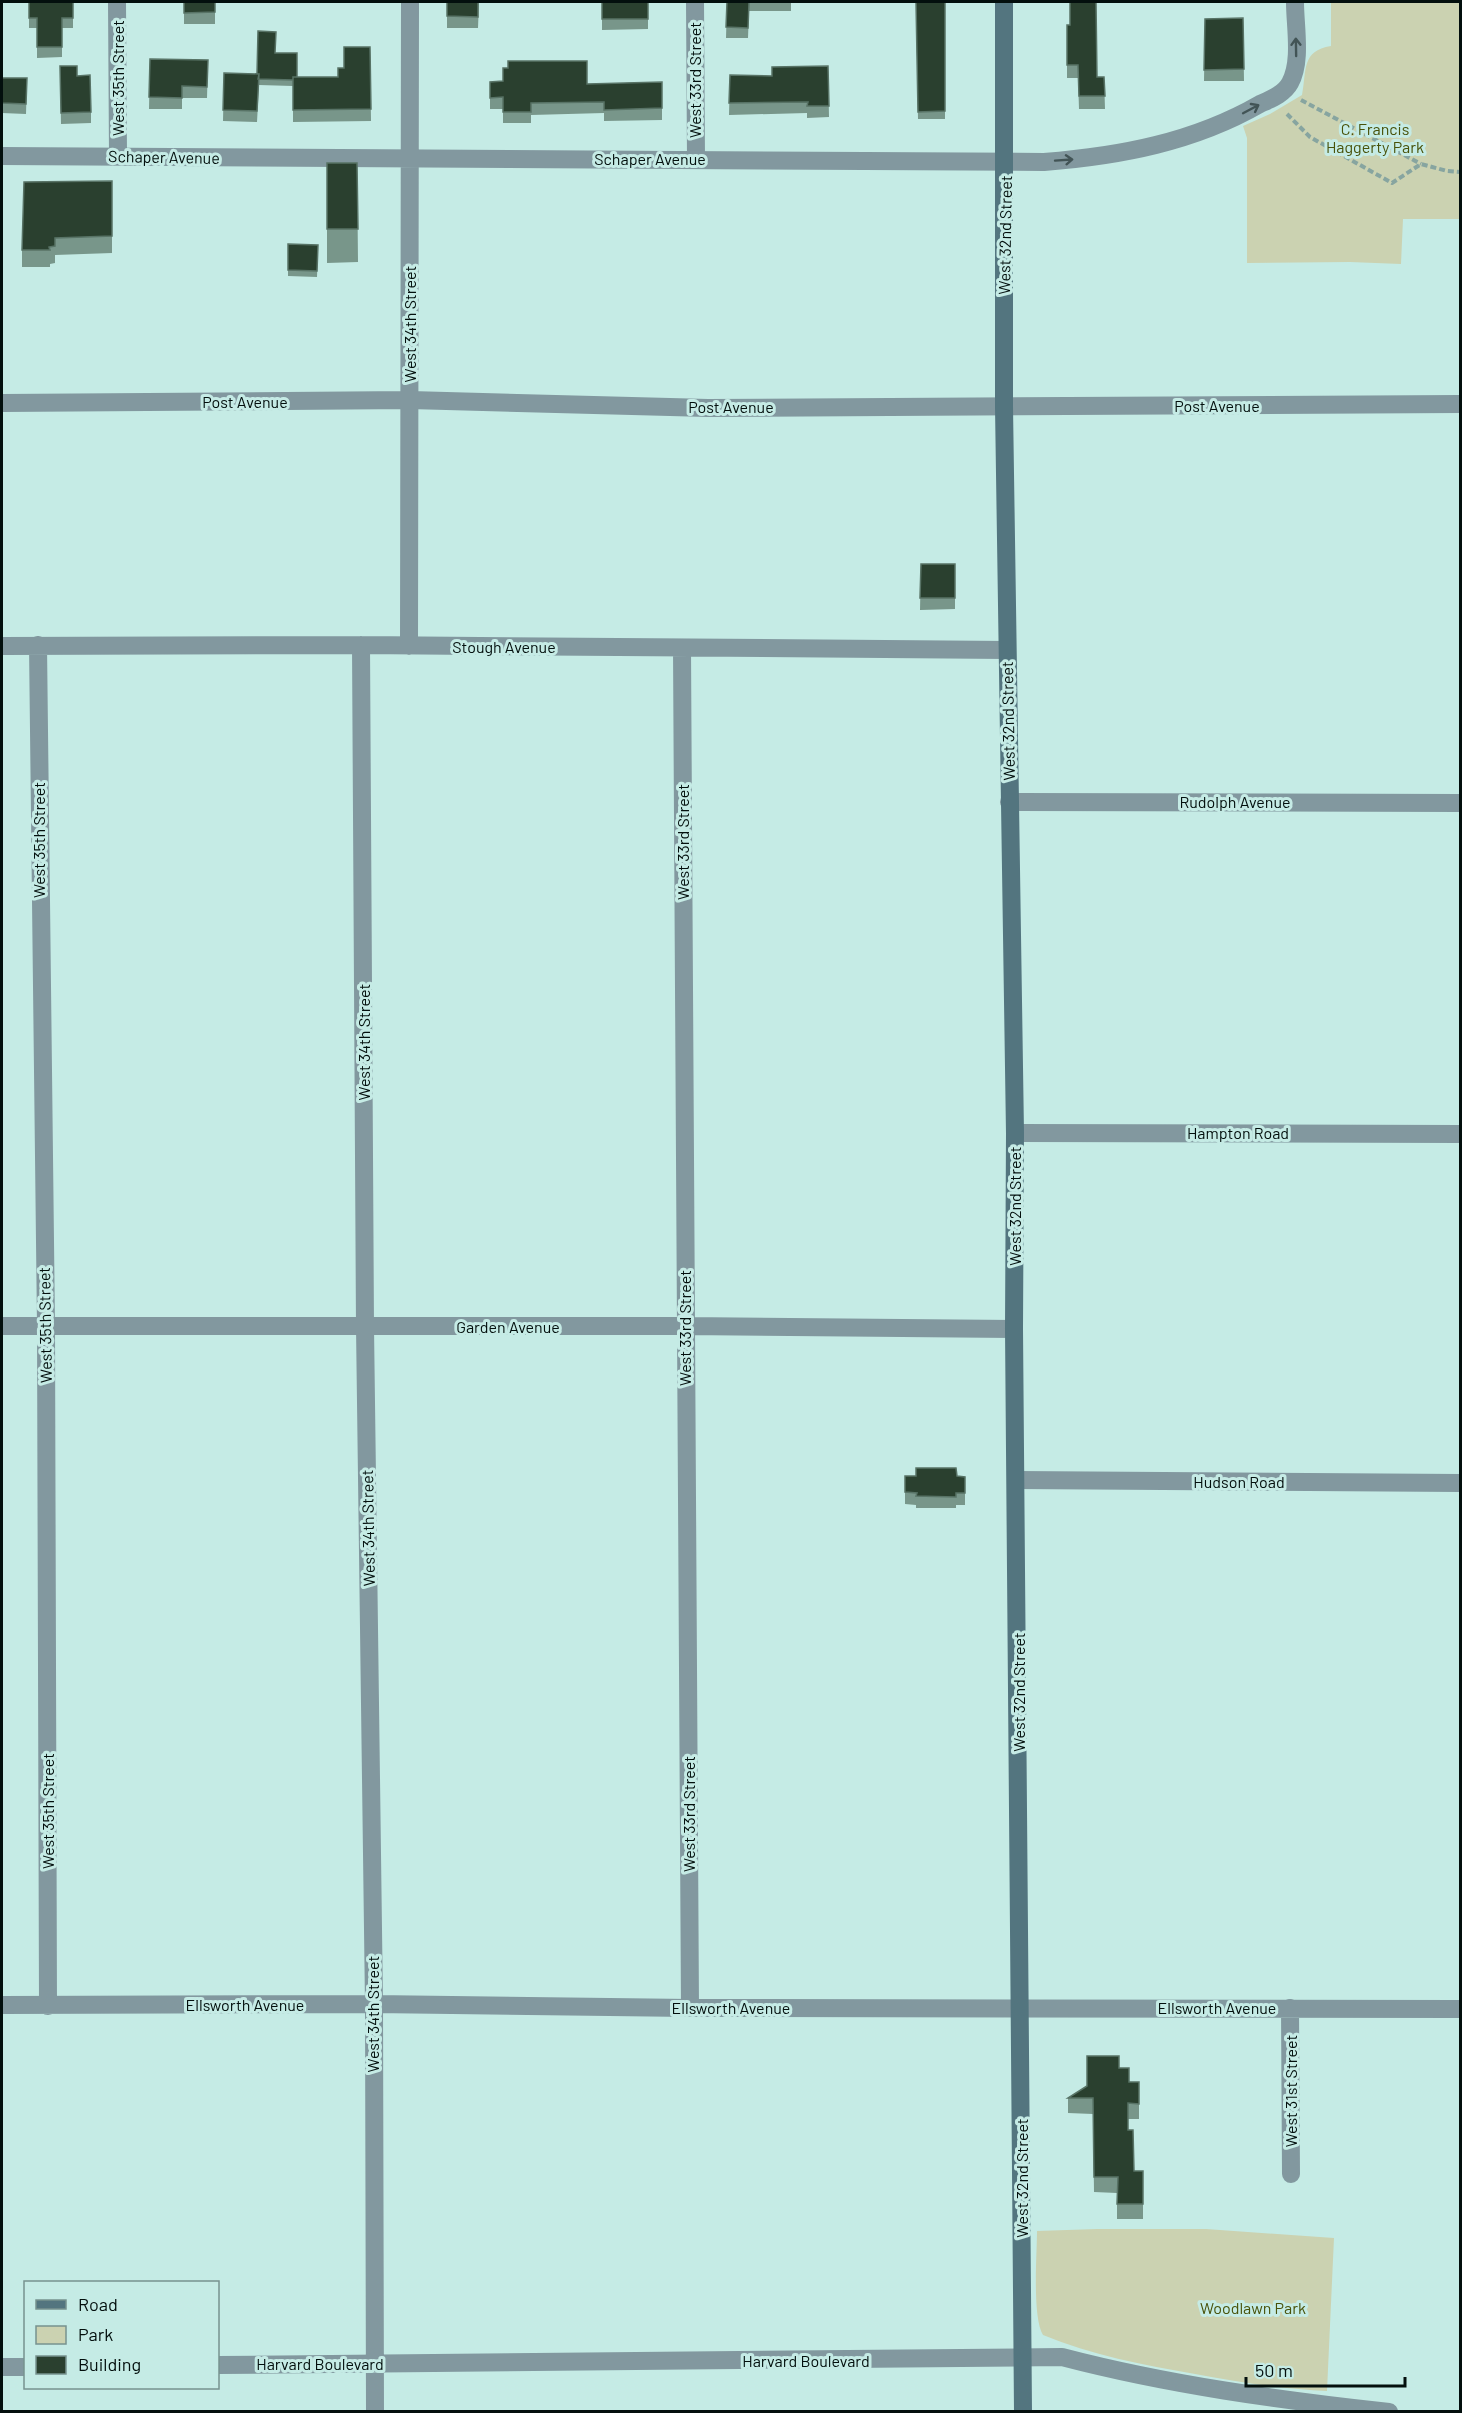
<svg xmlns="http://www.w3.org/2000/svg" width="1462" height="2413" font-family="Barlow,sans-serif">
  <rect width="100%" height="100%" fill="#c5ebe5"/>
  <!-- green -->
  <path fill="#cbd2b1" d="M1331,2H1460V219H1403L1401,264L1350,262L1247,263V138L1243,126L1270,114L1302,95C1307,70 1301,51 1331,46Z
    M1097,2229H1206L1334,2238L1327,2391C1282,2389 1239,2382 1195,2374C1144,2365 1091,2355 1043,2335C1032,2317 1037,2255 1037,2231Z"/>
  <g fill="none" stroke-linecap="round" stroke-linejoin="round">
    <!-- path -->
    <path stroke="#87a5a0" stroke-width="4" stroke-dasharray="6 3" stroke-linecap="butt" d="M1301,100L1421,164
      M1287,114L1310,137L1392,183L1421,164L1447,171L1460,172"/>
    <!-- street -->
    <path stroke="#82989f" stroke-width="18" d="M117,2L118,155
      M695,2L696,159
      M2,156L1044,162C1120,156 1194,142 1260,104C1271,99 1284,94 1290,83C1302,61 1295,27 1295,2
      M2,403L410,400L708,408L1460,404
      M38,645L46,1326L48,2006
      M361,645L365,1327L374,2004L375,2412
      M2,646L361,645L1007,650
      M409,646L410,2
      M682,648L690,2008
      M1009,802L1460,803
      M1015,1133L1460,1134
      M2,1326H685L1014,1329
      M1017,1480L1460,1483
      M2,2005L374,2004L690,2008L1460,2009
      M1290,2008L1291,2174
      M218,2365L1062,2357C1169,2385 1279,2400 1389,2412
      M2,2367H26"/>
    <!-- secondary -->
    <path stroke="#53757f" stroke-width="18" d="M1004,2V407L1015,1133L1014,1329L1023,2412"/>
  </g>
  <!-- wall -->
  <path fill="#78968a" d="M29,2H73V28H62V57L37,58V28H29Z
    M184,2H215V24H184Z
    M447,2H479L478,28H447Z
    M602,2H648V29L602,30Z
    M727,2H791V11H749L748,38H726Z
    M916,2H945V119H918Z
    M1243,18L1244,81H1204L1205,19Z
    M1067,25H1070L1097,77H1104L1105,109H1079L1078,78H1067Z
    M370,47L371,121L293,122V86L259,85L257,122L223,121L224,73L257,74L276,53L297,77H338L344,68Z
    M150,59L208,60L207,98H182V109H149Z
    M60,66L77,76L91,112V123L61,124Z
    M828,66L829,117L807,118V113L729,115L730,75L772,76Z
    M2,78H27L26,114L2,113Z
    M490,82L587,84L662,82V120L604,121V113L531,115V123H503V109H490Z
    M327,163H357L358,262L327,263Z
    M112,181V253L55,255V263L50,264V267H22V250Z
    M288,244L318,245L317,277L288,276Z
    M921,564H955V609L920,610Z
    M905,1476H957L965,1493V1505H956V1508H916V1505L905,1504Z
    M1119,2068L1129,2082H1139V2119H1128V2130L1134,2171H1143V2219H1117V2193L1094,2192L1093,2114L1068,2113V2098Z"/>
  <!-- building -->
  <path fill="#2a402f" stroke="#587366" stroke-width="1.5" d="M29,2H73V18H62V47H37V18H29Z
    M184,2H215V12L184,13Z
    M447,2H478V17L447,16Z
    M602,2H648V19H602Z
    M727,2H749L748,28L726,27Z
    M916,2H945V111L918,112Z
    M1070,2H1096L1097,77H1104L1105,96H1079L1078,65H1067V25H1070Z
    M1243,18L1244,69L1204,70L1205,19Z
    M258,31L276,32L275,53H297V77H293V80L258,79L259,74H257Z
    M344,47H370L371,109L293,110V77H338V68H344Z
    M150,59L208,60L207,87L182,86V98L149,97Z
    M508,61H587V84L662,82V108L604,110V102L531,103V112H503V97L490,98V82L503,81V68H508Z
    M60,66H77V76L90,75L91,112L61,113Z
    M828,66L829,106H807L808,102L729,103L730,75L772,76V67Z
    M224,73L259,74L257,111L223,110Z
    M2,78H27L26,104L2,103Z
    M327,163H357L358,229H327Z
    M112,181V236L55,238V246L49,247L50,250H22L24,182Z
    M288,244L318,245L317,271L288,270Z
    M921,564H955V598H920Z
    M916,1468H956L957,1476L965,1477V1493H956V1497L916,1496L917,1493L905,1492V1476H916Z
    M1087,2056H1119V2068H1129V2082H1139V2104L1128,2103V2130H1133L1134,2171H1143V2204H1117L1118,2177H1094L1093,2098H1068L1087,2086Z"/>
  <!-- one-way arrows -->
  <defs><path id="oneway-shaft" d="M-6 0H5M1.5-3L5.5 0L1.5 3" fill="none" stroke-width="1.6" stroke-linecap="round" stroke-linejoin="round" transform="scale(1.5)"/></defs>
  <g stroke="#425456">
    <use href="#oneway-shaft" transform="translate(1296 47) rotate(-91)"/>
    <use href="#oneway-shaft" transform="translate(1251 109) rotate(-28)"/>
    <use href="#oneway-shaft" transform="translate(1064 160) rotate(-4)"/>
  </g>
  <g text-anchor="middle" stroke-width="6" stroke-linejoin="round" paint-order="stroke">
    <!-- street labels -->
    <g font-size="16" fill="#030f0d" stroke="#c5ebe5">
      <text transform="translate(118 78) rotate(-90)" y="6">West 35th Street</text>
      <text transform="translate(695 80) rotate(-90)" y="6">West 33rd Street</text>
      <text transform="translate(164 157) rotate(1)" y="6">Schaper Avenue</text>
      <text x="650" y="165">Schaper Avenue</text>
      <text transform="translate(1005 235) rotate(-89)" y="6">West 32nd Street</text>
      <text transform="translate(410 324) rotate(-90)" y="6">West 34th Street</text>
      <text x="245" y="408">Post Avenue</text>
      <text x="1217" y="412">Post Avenue</text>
      <text x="731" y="413">Post Avenue</text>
      <text x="504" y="653">Stough Avenue</text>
      <text transform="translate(1008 721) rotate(-91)" y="6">West 32nd Street</text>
      <text x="1235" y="808">Rudolph Avenue</text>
      <text transform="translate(39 840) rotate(-90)" y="6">West 35th Street</text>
      <text transform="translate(683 842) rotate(-90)" y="6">West 33rd Street</text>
      <text transform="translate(364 1042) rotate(-90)" y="6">West 34th Street</text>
      <text x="1238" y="1139">Hampton Road</text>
      <text transform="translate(1015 1206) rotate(-90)" y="6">West 32nd Street</text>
      <text transform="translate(45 1325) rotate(-91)" y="6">West 35th Street</text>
      <text x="508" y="1333">Garden Avenue</text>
      <text transform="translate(685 1328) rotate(-90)" y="6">West 33rd Street</text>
      <text x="1239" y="1488">Hudson Road</text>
      <text transform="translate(368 1528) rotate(-91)" y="6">West 34th Street</text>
      <text transform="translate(1019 1692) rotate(-90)" y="6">West 32nd Street</text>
      <text transform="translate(48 1811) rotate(-90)" y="6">West 35th Street</text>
      <text transform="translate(689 1814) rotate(-90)" y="6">West 33rd Street</text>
      <text x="245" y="2011">Ellsworth Avenue</text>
      <text x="731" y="2014">Ellsworth Avenue</text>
      <text x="1217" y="2014">Ellsworth Avenue</text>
      <text transform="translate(373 2014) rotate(-90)" y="6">West 34th Street</text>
      <text transform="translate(1291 2091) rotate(-90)" y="6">West 31st Street</text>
      <text transform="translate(1022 2178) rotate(-90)" y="6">West 32nd Street</text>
      <text x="806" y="2367">Harvard Boulevard</text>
      <text x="320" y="2370">Harvard Boulevard</text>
    </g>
    <!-- park labels -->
    <g font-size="16" fill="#48520a" stroke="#c5ebe5">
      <text x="1375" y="135">C. Francis<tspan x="1375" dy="18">Haggerty Park</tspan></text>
      <text x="1253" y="2314">Woodlawn Park</text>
    </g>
  </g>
  <!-- border -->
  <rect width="1462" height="2413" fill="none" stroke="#030f0d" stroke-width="6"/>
  <!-- legend -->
  <rect x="24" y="2281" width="195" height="108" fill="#c5ebe5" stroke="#77938f" stroke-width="1.5"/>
  <rect x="36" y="2300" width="30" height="9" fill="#53757f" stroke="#77938f" stroke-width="1.5"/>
  <text x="78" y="2311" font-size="18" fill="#030f0d">Road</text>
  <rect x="36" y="2326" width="30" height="18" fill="#cbd2b1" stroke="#77938f" stroke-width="1.5"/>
  <text x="78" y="2341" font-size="18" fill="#030f0d">Park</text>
  <rect x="36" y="2356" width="30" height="18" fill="#2a402f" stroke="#77938f" stroke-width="1.5"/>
  <text x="78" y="2371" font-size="18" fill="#030f0d">Building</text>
  <!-- scale -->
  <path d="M1246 2377v9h159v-9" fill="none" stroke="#030f0d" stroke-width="3"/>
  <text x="1255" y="2377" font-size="18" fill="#030f0d" stroke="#c5ebe5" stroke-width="4.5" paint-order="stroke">50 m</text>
</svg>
